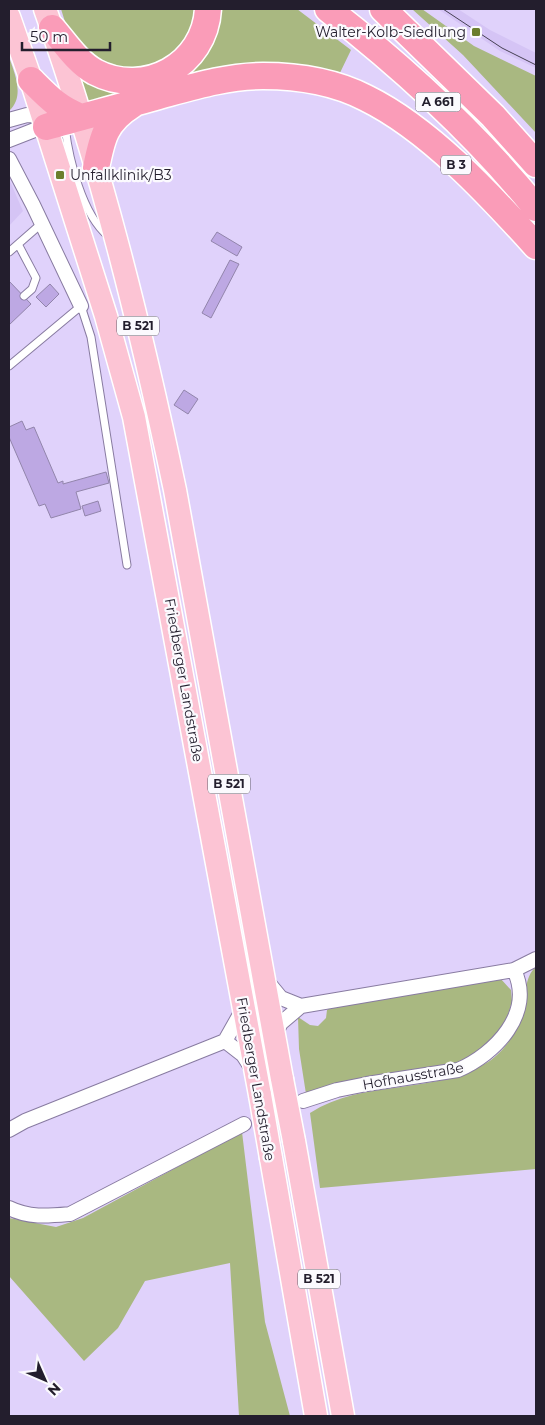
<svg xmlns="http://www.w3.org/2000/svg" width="545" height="1425" font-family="Montserrat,sans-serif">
  <rect width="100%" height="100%" fill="#e0d2fb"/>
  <!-- built -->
  <path fill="#d5c4f5" d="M438,9H458L490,30L536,53V68L500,51Z
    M9,179L23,211L9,226Z"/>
  <!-- green -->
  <path fill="#a9b881" d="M61,9H203V16L159,73L100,70L66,25Z
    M214,9H297L351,50L337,79L86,108L67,50L154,84Z
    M412,9H422L474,46L536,76V133L463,55Z
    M9,57C15,74 25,97 9,111Z
    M536,967V1169L320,1188L310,1113C364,1078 434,1096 488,1062C504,1052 518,1031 522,1013C526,998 524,976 536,967Z
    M500,978L511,990L512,1001L507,1019L494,1038L474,1058L449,1067L306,1094L299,1049L298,1017L310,1025L318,1026L326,1018L327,1010L331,1007Z
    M242,1132L265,1322L290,1416H239L230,1263L145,1281L118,1328L84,1361L9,1276V1218L56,1227L83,1218Z"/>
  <!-- building -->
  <path fill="#bda8e3" stroke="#9285ab" d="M217,232L242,247L237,256L211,241Z
    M230,260L239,264L211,318L202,313Z
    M9,281L31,304L9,325Z
    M50,284L59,294L46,307L36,297Z
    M184,390L198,399L188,414L174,405Z
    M22,421L26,430L34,427L58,483L63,481V484L106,472L109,483L76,492L81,509L51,518L45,504L39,506L9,437V427Z
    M98,501L101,511L85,516L82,506Z"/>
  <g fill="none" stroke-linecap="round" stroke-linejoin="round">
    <!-- service casing -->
    <g stroke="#887ba1" stroke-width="9">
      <path id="service" d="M65,127C69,160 82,214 108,236
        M18,244L36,278L32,289L24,296
        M9,252L41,224
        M9,366L81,306L91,337L127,565"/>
    </g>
    <!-- minor casing -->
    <g stroke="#887ba1" stroke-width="16">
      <path id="minor" d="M9,120L27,115L48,116
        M9,140L50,124
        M9,159L33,205L81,306
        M267,981L281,998L301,1006
        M274,1036L281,1023L301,1006L514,970L536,959
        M225,1041L243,1055L252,1069
        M303,1101L337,1090L367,1084L458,1070C495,1054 535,1013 514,970
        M9,1130L25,1121L225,1041L243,1009
        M9,1208C29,1218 48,1216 70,1214L244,1124"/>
    </g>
    <!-- primary casing -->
    <g stroke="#fff" stroke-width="25">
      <path id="primary" d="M45,9C101,166 141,328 175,490L282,1079
        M9,17L31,80L106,316L134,417L260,1095
        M294,1141L343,1416
        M271,1158L316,1416"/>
    </g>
    <!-- motorway casing -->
    <g stroke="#fff" stroke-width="29">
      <path id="motorway" d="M328,9C404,68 475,133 536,208
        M383,9L493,116L536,164
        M52,28C65,43 77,62 95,72C145,98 205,65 208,9
        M31,80C48,97 58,108 81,117
        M46,127C85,116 124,106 162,95C195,86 229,76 263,76C297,76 335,82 366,98C429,129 489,194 536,246
        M96,168C102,138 105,122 132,105"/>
    </g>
    <!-- service -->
    <use href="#service" stroke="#fff" stroke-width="7"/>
    <!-- minor -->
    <use href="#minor" stroke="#fff" stroke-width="14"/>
    <!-- primary -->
    <use href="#primary" stroke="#fcc4d4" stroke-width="22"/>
    <!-- motorway -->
    <use href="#motorway" stroke="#fa9cb8" stroke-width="26"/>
    <!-- tram -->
    <path stroke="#464053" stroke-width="1" d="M443,9L502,48L536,65"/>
    <!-- primary-bridge casing -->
    <g stroke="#fff" stroke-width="25" stroke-linecap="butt">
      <path id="primary-bridge" d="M282,1079L294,1141
        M260,1095L271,1158"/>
    </g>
    <!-- primary-bridge -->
    <use href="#primary-bridge" stroke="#fcc4d4" stroke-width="22"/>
  </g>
  <!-- markers -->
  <g fill="#6c7e2d" stroke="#fbfafe" stroke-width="2">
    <rect x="471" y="27" width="10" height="10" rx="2.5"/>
    <rect x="55" y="170" width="10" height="10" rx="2.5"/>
  </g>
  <g text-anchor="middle" stroke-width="4.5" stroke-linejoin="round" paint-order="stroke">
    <!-- shield labels -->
    <g fill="#fbfafe" stroke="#64606c" stroke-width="1">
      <rect x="415.5" y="92.5" width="45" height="19" rx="4"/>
      <rect x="441" y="155.5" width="30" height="19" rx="4"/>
      <rect x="117" y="316.5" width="42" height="19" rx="4"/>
      <rect x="208" y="774.5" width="42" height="19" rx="4"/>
      <rect x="298" y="1269.5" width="42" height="19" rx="4"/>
    </g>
    <g font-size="12" font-weight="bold" fill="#231e2d">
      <text x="438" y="106">A 661</text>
      <text x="456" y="169">B 3</text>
      <text x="138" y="330">B 521</text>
      <text x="229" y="788">B 521</text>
      <text x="319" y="1283">B 521</text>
    </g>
    <!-- poi labels -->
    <g font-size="14" fill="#231e2d" stroke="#fbfafe" text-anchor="end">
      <text x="466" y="37">Walter-Kolb-Siedlung</text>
      <text x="70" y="180" text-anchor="start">Unfallklinik/B3</text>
    </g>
    <!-- street labels -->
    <g font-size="14" fill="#231e2d" stroke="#fbfafe">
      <text transform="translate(184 680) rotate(80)" y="5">Friedberger Landstraße</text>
      <text transform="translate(413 1076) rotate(-10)" y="5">Hofhausstraße</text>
      <text transform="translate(256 1079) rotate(80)" y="5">Friedberger Landstraße</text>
    </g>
  </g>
  <!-- border -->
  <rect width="545" height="1425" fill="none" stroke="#231e2d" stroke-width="20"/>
  <!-- north arrow -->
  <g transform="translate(45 1380) rotate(135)" stroke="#fbfafe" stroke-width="4" paint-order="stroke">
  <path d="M0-4L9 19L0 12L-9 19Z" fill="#231e2d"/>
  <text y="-8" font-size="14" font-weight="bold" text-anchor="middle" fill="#231e2d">N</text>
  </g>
  <!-- scale -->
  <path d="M22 42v8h88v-8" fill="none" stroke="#231e2d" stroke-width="2.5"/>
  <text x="30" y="42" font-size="15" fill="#231e2d" stroke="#fbfafe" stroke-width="4" paint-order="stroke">50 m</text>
</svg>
